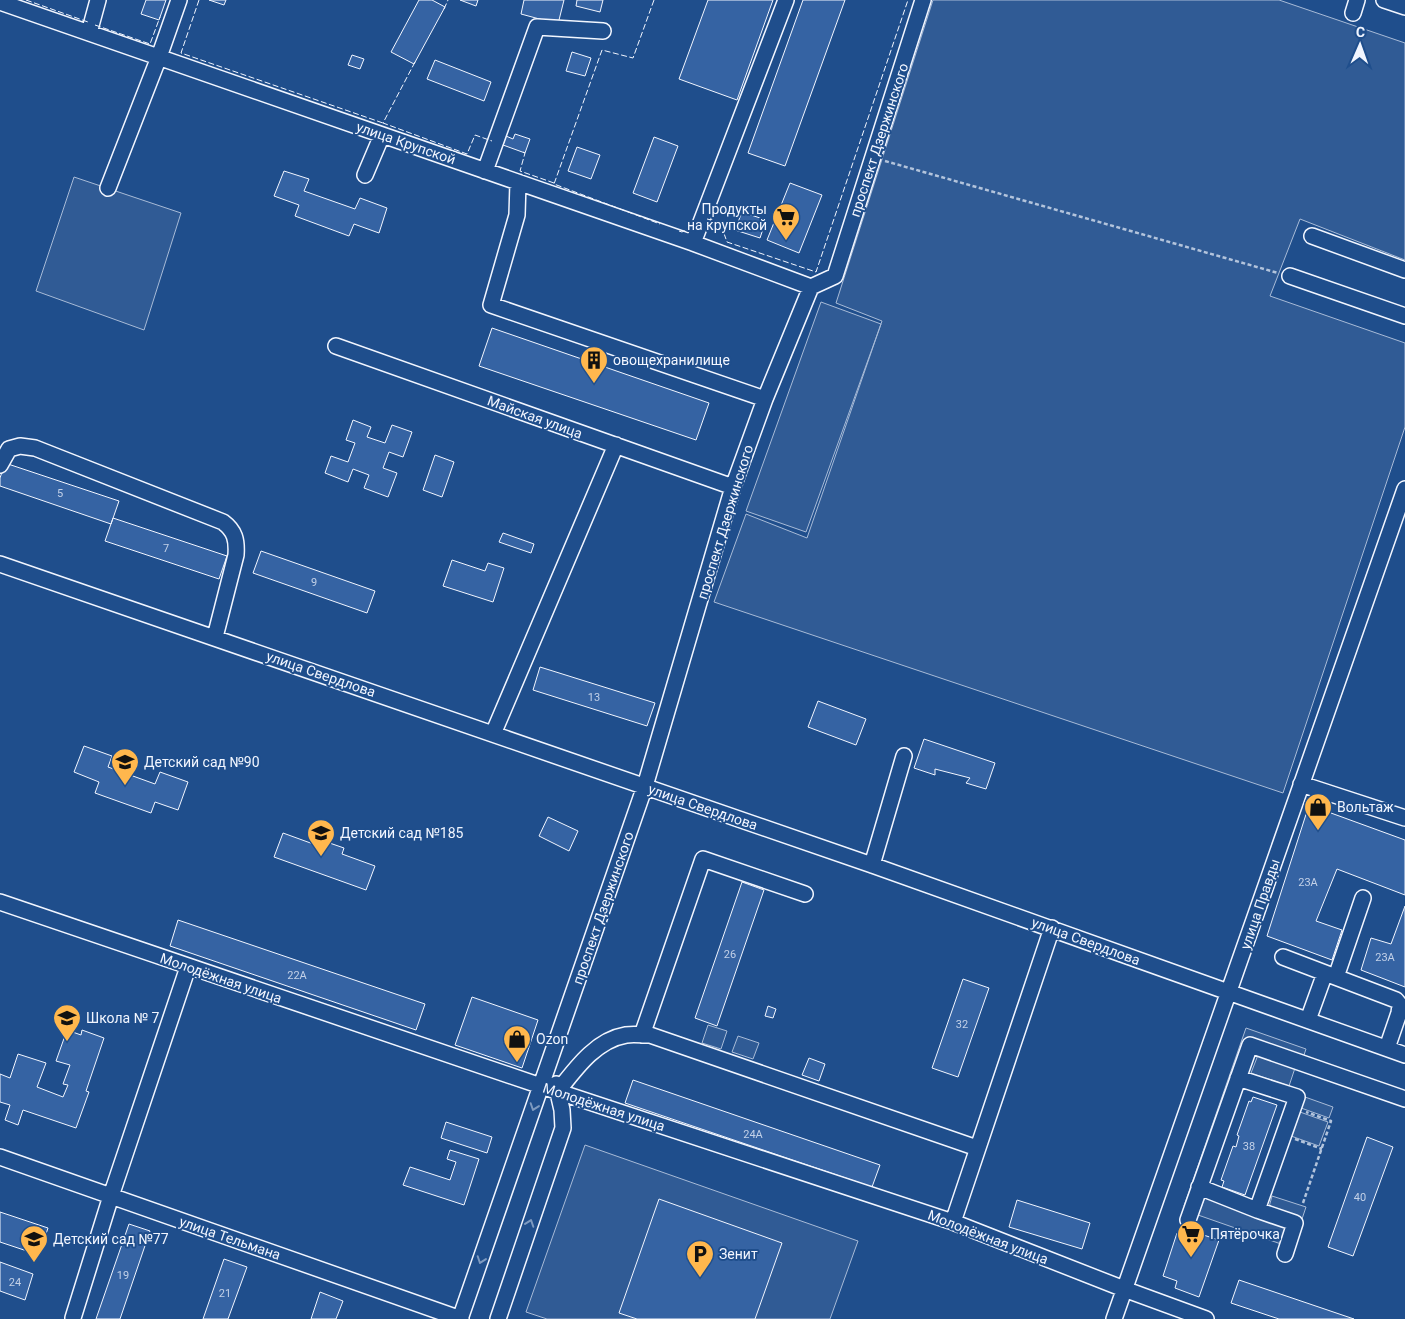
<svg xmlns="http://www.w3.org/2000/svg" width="1405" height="1319" font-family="Roboto,sans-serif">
  <rect width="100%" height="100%" fill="#1f4e8c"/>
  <!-- built -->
  <path fill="#305b95" stroke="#a8bbd7" d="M933,0H1279L1405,43V260L1300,219L1270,296L1405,343V427L1283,793L714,602L746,514L807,538L882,321L836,303Z
    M74,177L181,213L144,330L36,291Z
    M821,302L881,324L806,532L746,511Z
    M708,1025L727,1031L721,1049L702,1043Z
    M1246,1028L1306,1049L1303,1058L1248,1039L1188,1208L1184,1206Z
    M738,1036L759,1043L753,1059L732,1052Z
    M1258,1055L1295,1068L1289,1086L1251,1073Z
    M1305,1097L1333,1107L1329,1118L1301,1108Z
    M1300,1112L1328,1122L1319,1146L1291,1136Z
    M585,1145L858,1241L830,1319H547L526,1312Z
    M1272,1196L1306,1207L1302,1219L1269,1207Z
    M1205,1197L1288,1226L1281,1244L1198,1215Z"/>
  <!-- building -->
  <path fill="#3563a3" stroke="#f2f6ff" d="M146,0H166L159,20L141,14Z
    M209,0H226L224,5Z
    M419,0H432L445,7L414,64L391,52Z
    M460,0H478L476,6Z
    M524,0H564L558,24L521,14Z
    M577,0H603L600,12L576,6Z
    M708,0H773L737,100L679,79Z
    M803,0H845L785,166L748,153Z
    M572,52L591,58L585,76L566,71Z
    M352,55L364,59L360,69L348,65Z
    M435,60L491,82L484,101L427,79Z
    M515,134L530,139L525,153L503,145L506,136L513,139Z
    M654,137L678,146L657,202L633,193Z
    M577,147L600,155L591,179L568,171Z
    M284,171L309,179L304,191L355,209L360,198L387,208L379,233L354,224L349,236L295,216L299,205L274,196Z
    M790,183L822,195L799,253L767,240Z
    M742,212L766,220L760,238L735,230Z
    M492,328L709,403L696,440L479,366Z
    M353,420L371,427L367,437L385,443L392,425L412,432L403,457L389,452L383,468L397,473L388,497L364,488L369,475L353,469L348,482L325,473L331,456L348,462L355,443L346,440Z
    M435,455L454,462L442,497L423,490Z
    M5,463L119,501L111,524L0,486V478Z
    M113,518L227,556L219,579L105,541Z
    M503,533L534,544L531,553L499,542Z
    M261,551L375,591L367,613L253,573Z
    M452,560L485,571L488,563L504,568L493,602L443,586Z
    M540,667L655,703L647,726L533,690Z
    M818,701L866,719L856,745L808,727Z
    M924,739L995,763L986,789L966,783L970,778L935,769V775L914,768Z
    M84,746L112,756L108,767L155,784L160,772L188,782L178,810L155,802L151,813L95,793L99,782L74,772Z
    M1309,805L1405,840V895L1337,869L1316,921L1342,930L1332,960L1267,936Z
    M548,817L578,831L569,851L539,836Z
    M283,833L316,845L318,839L344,848L342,854L375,866L366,890L274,857Z
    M742,882L764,890L717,1026L695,1018Z
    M1405,906V987L1361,970L1371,938L1391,944Z
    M178,920L425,1004L416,1030L170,946Z
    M963,979L989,988L958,1077L932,1068Z
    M472,997L538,1020L522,1068L455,1045Z
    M768,1006L776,1009L773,1018L765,1016Z
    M67,1030L81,1035L82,1030L104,1038L86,1091L89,1092L76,1128L23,1110L18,1125L5,1120L10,1105L0,1102V1074L10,1078L18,1054L46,1063L37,1087L63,1097L68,1085L63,1084L70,1065L56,1061Z
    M809,1058L825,1064L819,1081L802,1075Z
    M633,1080L880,1165L872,1187L625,1103Z
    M1253,1097L1277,1105L1245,1195L1222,1187L1224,1181L1221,1180L1233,1146L1236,1147L1239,1136L1237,1135L1249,1101L1251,1102Z
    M446,1122L492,1137L487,1153L441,1138Z
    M1367,1137L1393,1147L1353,1256L1328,1247Z
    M450,1150L479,1159L464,1205L403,1185L410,1167L450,1180L456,1162L447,1159Z
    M659,1199L782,1243L755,1319H637L619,1313Z
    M1017,1200L1090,1223L1082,1249L1009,1227Z
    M0,1212L48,1228L39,1255L0,1242Z
    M129,1224L150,1231L120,1319H96Z
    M1194,1232L1219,1240L1199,1297L1175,1288L1177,1281L1163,1276L1177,1233L1192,1238Z
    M224,1259L247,1267L228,1319H203Z
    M0,1262L33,1274L25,1300L0,1291Z
    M1239,1280L1354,1319H1279L1231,1303Z
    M320,1292L343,1301L336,1319H311Z"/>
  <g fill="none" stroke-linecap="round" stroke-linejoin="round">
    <!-- minor casing -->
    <g stroke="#f2f6ff" stroke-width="18">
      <path id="minor" d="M1384,0L1405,7
        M0,2L693,243L811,287
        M1353,13L1357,0
        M89,33L98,0
        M485,171L537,27L603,31
        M365,175L382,135
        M518,182L517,215L491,305L765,399
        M108,188L159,57L179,0
        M1312,236L1405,270
        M693,243L786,0
        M1290,276L1405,316
        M336,346L733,487
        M0,465L9,449L20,446L35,448L223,522C235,531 237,540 236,555L215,637
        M0,564L872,865L1405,1055
        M493,734L616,445
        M1301,784L1405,818
        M872,865L904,756
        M0,902L541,1086L953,1222L1124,1289L1206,1319
        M1283,957L1325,973
        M1336,977L1363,898
        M1308,1020L1325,973L1396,1000L1400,1005L1399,1013L1387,1048
        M642,1035L703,859L805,894
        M558,1091C576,1068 596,1040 626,1035C633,1034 642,1035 650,1035L977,1148
        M0,1157L461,1319
        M1199,1187L1257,1210L1297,1097L1238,1078
        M1257,1210L1295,1223L1285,1254
        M1188,1220L1250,1045L1405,1099
        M953,1222L1052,928
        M73,1318L111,1196L188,967
        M460,1319L645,786L733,487L765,399L811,287L835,276L923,0
        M498,1319L563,1128L562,1110L556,1084
        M1114,1319L1405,489"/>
    </g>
    <!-- path -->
    <path stroke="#b3c4dc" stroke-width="2.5" stroke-dasharray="4 2.5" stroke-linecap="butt" d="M885,161L1278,273
      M1295,1139L1322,1149
      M1303,1203L1331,1121L1306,1112"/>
    <!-- minor -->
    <use href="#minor" stroke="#1f4e8c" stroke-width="15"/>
    <!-- fence -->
    <path stroke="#f2f6ff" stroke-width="1" stroke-dasharray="6 2.5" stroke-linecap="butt" d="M26,0L88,22
      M199,0L181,53L383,123L384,122
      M654,0L633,58L602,50L554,184L660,224
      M444,9L448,0
      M95,25L150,44L160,17
      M415,62L383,123L467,154L475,135L492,141
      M523,152L525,153L520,171L554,183
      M707,219L720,222L727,242L816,272L908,0
      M679,231L682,232L694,225"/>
  </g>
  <!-- one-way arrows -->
  <defs><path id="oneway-chevron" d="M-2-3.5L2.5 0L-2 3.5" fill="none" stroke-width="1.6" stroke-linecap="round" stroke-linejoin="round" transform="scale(1.25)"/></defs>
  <g stroke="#7e9ac0">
    <use href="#oneway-chevron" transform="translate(534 1107) rotate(109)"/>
    <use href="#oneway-chevron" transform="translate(530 1223) rotate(-71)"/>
    <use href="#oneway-chevron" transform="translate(481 1260) rotate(109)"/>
  </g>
  <!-- icons -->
  <defs>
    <g id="supermarket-pin" transform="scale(1.4375)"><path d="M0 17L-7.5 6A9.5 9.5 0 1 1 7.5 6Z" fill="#ffb74d" stroke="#1f4e8c"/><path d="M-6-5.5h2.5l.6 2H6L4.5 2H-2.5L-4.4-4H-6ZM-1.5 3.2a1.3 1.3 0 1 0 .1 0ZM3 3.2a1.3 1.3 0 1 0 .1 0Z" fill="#111"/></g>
    <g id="building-pin" transform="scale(1.4375)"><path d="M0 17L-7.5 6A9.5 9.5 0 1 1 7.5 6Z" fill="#ffb74d" stroke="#1f4e8c"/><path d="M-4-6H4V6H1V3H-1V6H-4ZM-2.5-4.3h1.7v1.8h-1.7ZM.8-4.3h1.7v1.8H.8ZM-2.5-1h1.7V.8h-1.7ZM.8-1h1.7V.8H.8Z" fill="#111"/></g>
    <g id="school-pin" transform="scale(1.4375)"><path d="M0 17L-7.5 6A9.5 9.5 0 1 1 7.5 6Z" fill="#ffb74d" stroke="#1f4e8c"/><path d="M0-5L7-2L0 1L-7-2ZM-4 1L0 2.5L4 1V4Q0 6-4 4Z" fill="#111"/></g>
    <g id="shop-pin" transform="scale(1.4375)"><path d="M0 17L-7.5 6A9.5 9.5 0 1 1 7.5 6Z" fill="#ffb74d" stroke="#1f4e8c"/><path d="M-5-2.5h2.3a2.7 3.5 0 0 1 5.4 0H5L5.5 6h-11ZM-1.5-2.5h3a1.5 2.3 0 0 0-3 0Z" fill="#111"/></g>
    <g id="parking-pin" transform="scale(1.4375)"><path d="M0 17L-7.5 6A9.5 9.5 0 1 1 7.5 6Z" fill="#ffb74d" stroke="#1f4e8c"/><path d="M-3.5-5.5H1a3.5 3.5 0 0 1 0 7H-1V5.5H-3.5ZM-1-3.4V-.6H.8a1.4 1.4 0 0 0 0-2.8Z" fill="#111"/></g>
  </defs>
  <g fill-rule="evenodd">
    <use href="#supermarket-pin" x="786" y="217"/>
    <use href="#building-pin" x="594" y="360"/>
    <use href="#school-pin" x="125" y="762"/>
    <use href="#shop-pin" x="1318" y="807"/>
    <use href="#school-pin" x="321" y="833"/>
    <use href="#school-pin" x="67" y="1018"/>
    <use href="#shop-pin" x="517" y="1039"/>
    <use href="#supermarket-pin" x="1191" y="1234"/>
    <use href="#school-pin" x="34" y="1239"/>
    <use href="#parking-pin" x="700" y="1254"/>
  </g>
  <g text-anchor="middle" stroke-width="4" stroke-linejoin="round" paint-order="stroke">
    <!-- number labels -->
    <g font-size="11" fill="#c3d1e8">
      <text x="60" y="497">5</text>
      <text x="166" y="552">7</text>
      <text x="314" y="586">9</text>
      <text x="594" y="701">13</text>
      <text x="1308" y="886">23А</text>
      <text x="730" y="958">26</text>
      <text x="1385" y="961">23А</text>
      <text x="297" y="979">22А</text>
      <text x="962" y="1028">32</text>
      <text x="753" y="1138">24А</text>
      <text x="1249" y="1150">38</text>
      <text x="1360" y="1201">40</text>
      <text x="123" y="1279">19</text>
      <text x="15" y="1286">24</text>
      <text x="225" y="1297">21</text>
    </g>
    <!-- street labels -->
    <g font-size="14" fill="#f2f6ff" stroke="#1f4e8c">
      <text transform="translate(879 140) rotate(-72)" y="5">проспект Дзержинского</text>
      <text transform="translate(406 143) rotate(19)" y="5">улица Крупской</text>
      <text transform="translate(535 417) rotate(20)" y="5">Майская улица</text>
      <text transform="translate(725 522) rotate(-73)" y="5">проспект Дзержинского</text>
      <text transform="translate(321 674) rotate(19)" y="5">улица Свердлова</text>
      <text transform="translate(703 807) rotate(19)" y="5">улица Свердлова</text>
      <text transform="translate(1260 904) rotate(-71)" y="5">улица Правды</text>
      <text transform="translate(603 908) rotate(-71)" y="5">проспект Дзержинского</text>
      <text transform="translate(1086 941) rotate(20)" y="5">улица Свердлова</text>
      <text transform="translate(221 978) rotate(19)" y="5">Молодёжная улица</text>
      <text transform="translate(604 1107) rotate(18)" y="5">Молодёжная улица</text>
      <text transform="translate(988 1237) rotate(21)" y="5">Молодёжная улица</text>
      <text transform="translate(230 1238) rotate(19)" y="5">улица Тельмана</text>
    </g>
    <!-- poi labels -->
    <g font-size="14" fill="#f2f6ff" stroke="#1f4e8c" text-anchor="start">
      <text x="767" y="214" text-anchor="end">Продукты<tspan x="767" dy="16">на крупской</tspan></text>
      <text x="613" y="365">овощехранилище</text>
      <text x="144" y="767">Детский сад №90</text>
      <text x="1337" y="812">Вольтаж</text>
      <text x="340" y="838">Детский сад №185</text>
      <text x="86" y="1023">Школа № 7</text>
      <text x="536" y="1044">Ozon</text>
      <text x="1210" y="1239">Пятёрочка</text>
      <text x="53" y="1244">Детский сад №77</text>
      <text x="719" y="1259">Зенит</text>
    </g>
  </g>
  <!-- north arrow -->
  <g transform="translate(1360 45) rotate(2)" stroke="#1f4e8c" stroke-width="4" paint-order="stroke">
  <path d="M0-4L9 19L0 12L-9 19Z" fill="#f2f6ff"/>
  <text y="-8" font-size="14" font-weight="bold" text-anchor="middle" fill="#f2f6ff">С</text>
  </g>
</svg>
